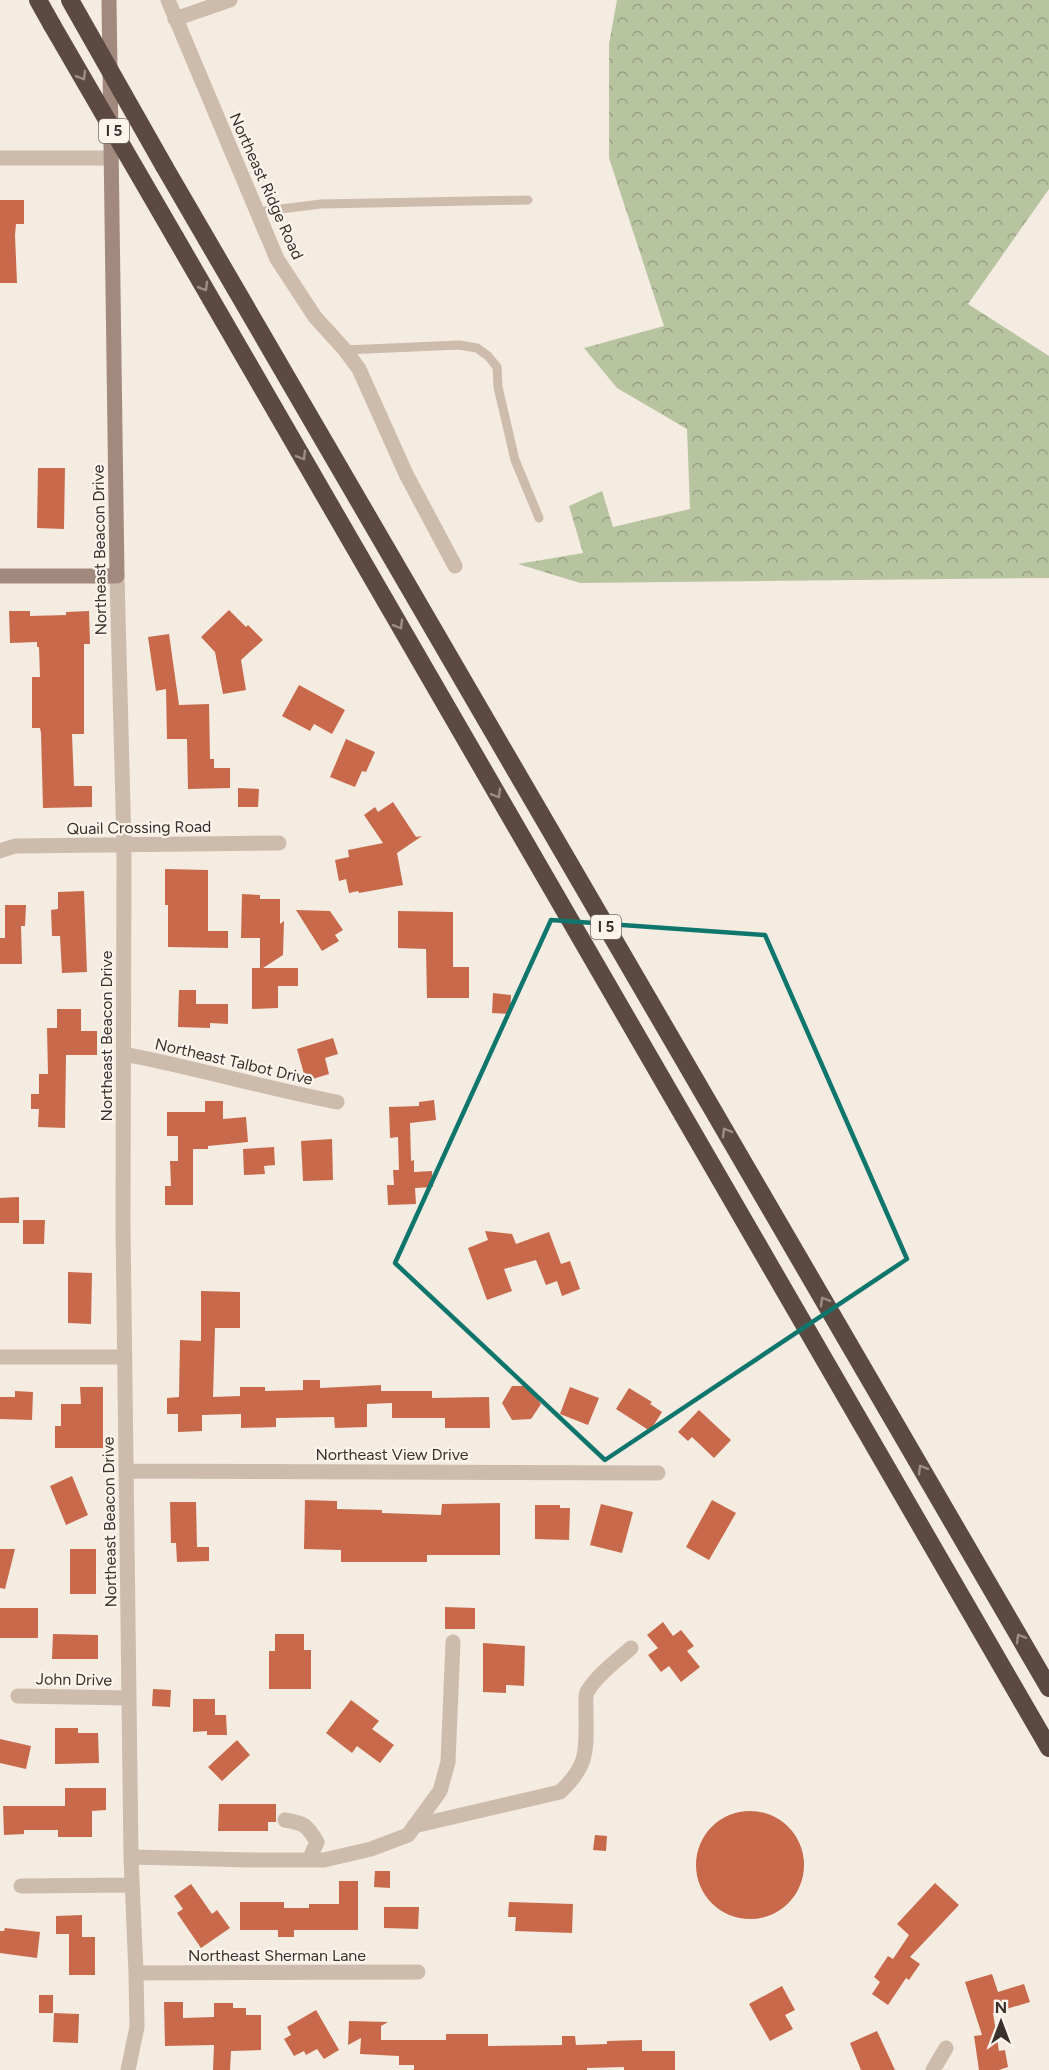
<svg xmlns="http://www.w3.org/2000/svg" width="1049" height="2070" font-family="Figtree,sans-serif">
  <defs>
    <pattern id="forest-crowns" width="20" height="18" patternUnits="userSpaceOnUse" patternTransform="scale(1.5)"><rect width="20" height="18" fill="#b8c4a0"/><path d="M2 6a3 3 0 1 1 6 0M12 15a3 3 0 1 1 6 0" fill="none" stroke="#97a083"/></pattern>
  </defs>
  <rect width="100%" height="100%" fill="#f4ebe1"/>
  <!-- forest -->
  <path fill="url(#forest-crowns)" d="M617,0H1049V189L968,304L1049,356V578L580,583L518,564L583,553L569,506L602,491L613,527L690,509L687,429L617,388L584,348L664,326L609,158V44Z"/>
  <!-- building -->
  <path fill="#c8694b" d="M0,200H24V224H16L15,235L17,283H0Z
    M38,468H65L64,529L37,528Z
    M229,610L246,627L248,625L263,640L241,660L246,690L223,694L215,652L201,637Z
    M9,611H30V616L66,615V612L89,611L90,644H84V734H72L74,786H92V807L43,808L41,733L40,728H32V677H40L39,647H37V642L10,643Z
    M169,634L179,705L209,704L210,759H214V768H230V788L188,789L187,739H167L166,689L156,691L148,637Z
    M299,685L345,710L332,734L314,724L310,731L282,716Z
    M346,739L375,752L366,772L362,771L355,787L330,777Z
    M238,788L259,789L258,807H238Z
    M393,802L416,837L422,836L397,853L403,885L359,893L358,891L349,893L346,879L339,881L335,860L349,857L348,850L383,843L364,815L375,807L378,812Z
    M165,869L208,870V931H228V948L168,947V905H165Z
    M84,891L87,972L62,973L60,936H52L51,910L58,909V892Z
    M242,894L260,895V899H280V924L284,921L283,955L263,968H298V986H278V1008L252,1009V968H260V938H241Z
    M5,905H26L25,926H21L22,964H0V938H5Z
    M296,910L330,911L343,930L335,935L339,941L322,951Z
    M398,911L453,912V967H469V998H427L426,949L398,948Z
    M179,990H196V1004H228V1024L210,1023V1028L178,1027Z
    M493,993L511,995L510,1014L492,1013Z
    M57,1009H81V1031H97V1055H66L65,1128L38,1127L39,1109H31V1094H39V1074H48L47,1028H57Z
    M333,1038L338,1054L325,1058L329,1074L306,1081L297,1049Z
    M434,1100L436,1120L410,1123L411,1161L414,1160V1172L432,1171L433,1187L415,1188L416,1204L388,1205L387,1185H394L393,1170H399L398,1137L390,1138L389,1107L419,1106V1102Z
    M205,1101H223V1119L246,1117L248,1142L208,1146V1149H193V1205H165V1186H171L170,1161H178V1136H167V1112H205Z
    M332,1139L333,1180L303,1181L301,1141Z
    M274,1147L275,1165L264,1166L265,1174L244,1175L243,1149Z
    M19,1197V1223H0V1198Z
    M23,1220H45L44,1244H23Z
    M485,1231L512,1234L516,1244L549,1232L561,1264L570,1261L580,1289L562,1296L557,1281L546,1285L536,1260L504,1269L512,1291L487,1300L468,1248L488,1240Z
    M68,1272L92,1273L91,1324L68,1323Z
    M201,1291L240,1292V1328H215L213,1397L240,1396V1387H265V1391L303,1390V1380H320V1388L381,1385V1391H432V1398L489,1397L490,1428H445V1418H392V1403L367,1404V1427L335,1428L334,1417L276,1418V1427L241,1428V1414L202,1415V1431L178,1432V1414H167V1398L179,1397L180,1340L201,1341Z
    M512,1386H528L541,1404L531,1419L512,1420L502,1403Z
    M80,1387H103V1448H55V1426H61V1404H81Z
    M570,1387L599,1398L588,1425L560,1414Z
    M629,1388L652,1402L650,1404L662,1412L650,1431L616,1409Z
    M15,1391L33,1392L32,1420L0,1419V1397H15Z
    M699,1410L731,1440L714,1458L692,1437L688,1441L678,1432Z
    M72,1476L88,1515L66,1525L50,1486Z
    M305,1500L337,1501V1509L382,1510V1513L441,1515L442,1504L500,1503V1555H427V1562H341V1550L304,1549Z
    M712,1500L736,1513L709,1560L686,1547Z
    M170,1502H196L197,1547H209V1561L177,1562L176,1543H171Z
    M601,1504L633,1512L622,1553L590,1545Z
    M535,1505H560V1508H570L569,1540L535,1539Z
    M0,1549H15L5,1589L0,1588Z
    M70,1549H96V1594H70Z
    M445,1607L475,1608V1629H445Z
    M0,1608H38V1638H0Z
    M663,1622L673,1636L681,1630L694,1646L687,1651L700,1667L681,1682L669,1666L661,1672L648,1655L658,1648L647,1635Z
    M53,1634L98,1635V1659H52Z
    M275,1634H304V1650H311V1689H269V1651H275Z
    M483,1643L525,1646L524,1686L506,1685V1693L483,1692Z
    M153,1689L171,1690L170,1707L152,1706Z
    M193,1699H215V1715H226L227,1735H207V1731L193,1732Z
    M351,1700L379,1721L372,1729L394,1745L380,1763L357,1746L352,1753L326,1733Z
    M55,1728H78V1733H98L99,1763L55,1764Z
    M0,1739L31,1746L26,1769L0,1763Z
    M237,1740L250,1755L222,1781L208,1767Z
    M65,1788H106V1810L92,1811V1837H58V1830H24V1834L4,1835L3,1806H65Z
    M219,1804H276V1822H268V1831H218Z
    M696 1865a54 54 0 1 1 108 0a54 54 0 1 1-108 0Z
    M595,1835L607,1836L606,1851L593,1850Z
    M375,1871H390V1888L374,1887Z
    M339,1881H358V1930H294V1937H278V1930H240V1902H284V1908H309V1904H339Z
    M935,1883L959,1905L910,1957L920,1964L909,1980L906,1978L888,2005L872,1994L880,1982L874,1977L888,1956L893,1959L909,1935L897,1924Z
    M191,1884L212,1914L217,1910L230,1928L201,1948L177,1913L183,1909L174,1896Z
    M509,1902L573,1904L572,1933L515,1931L516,1917H508Z
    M384,1907H419L418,1929L384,1928Z
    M82,1915V1937H95V1975H69V1934H56V1916Z
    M5,1928L40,1932L37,1958L0,1953V1931H4Z
    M992,1974L998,1992L1024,1984L1030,2002L993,2013L999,2051L1005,2050L1008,2067L999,2070H979L974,2036L982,2035L965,1982Z
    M782,1986L795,2010L785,2015L793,2029L770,2041L749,2004Z
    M39,1995H53V2013H39Z
    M164,2002H183V2018L214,2017V2003H233V2008H246V2015H261V2050L231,2051L230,2070H213L214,2045L165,2046Z
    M316,2010L339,2050L324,2059L317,2049L306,2055L304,2051L294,2056L284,2039L291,2035L287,2027Z
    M54,2013L79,2014L78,2043L53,2042Z
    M349,2021L388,2022L381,2026V2040H446V2034H488V2046L562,2045V2036H575L576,2045L607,2044V2041L642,2040V2051H675V2070H624V2067L587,2068V2070H414V2065H399V2056L360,2054L361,2038L348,2045Z
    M877,2031L895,2070H861L850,2043Z"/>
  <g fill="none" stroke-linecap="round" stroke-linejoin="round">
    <!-- lane -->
    <path stroke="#cdbbac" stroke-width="9" d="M257,212L321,204L528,200
      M345,350L459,345L477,348L488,356L497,367L498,387L515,460L539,518"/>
    <!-- street -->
    <path stroke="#cdbbac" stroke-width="15" d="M168,0L277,259L315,317L345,350L359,369L406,474L455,566
      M175,19L230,0
      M0,158H111
      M117,576L124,845L123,1225L131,1857L136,1973L137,2027L128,2070
      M0,851L15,846L279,843
      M124,1054C196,1068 265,1088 337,1102
      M0,1357H125
      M126,1471L658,1473
      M18,1696L129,1698
      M285,1820C304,1823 307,1825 317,1842L309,1860
      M414,1826L560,1792C590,1764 586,1749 586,1710C586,1705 585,1697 587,1692C596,1676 617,1660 631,1648
      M131,1857L251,1860H324L371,1849L408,1835L440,1791L448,1762L453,1642
      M21,1886L131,1885
      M136,1973L418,1972
      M933,2070L946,2048"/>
    <!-- secondary -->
    <path stroke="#a18a7d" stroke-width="15" d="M0,576H117L109,0"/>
    <!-- highway -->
    <path stroke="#5c4a42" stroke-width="18" d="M38,0L52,25
      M164,166L1049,1688
      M175,237L1049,1748"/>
    <!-- highway-bridge -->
    <path stroke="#5c4a42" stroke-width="18" d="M70,0L164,166
      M52,25L175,237"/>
  </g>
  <!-- one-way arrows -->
  <defs><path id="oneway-chevron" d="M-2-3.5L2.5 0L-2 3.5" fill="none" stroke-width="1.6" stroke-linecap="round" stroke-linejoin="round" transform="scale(1.5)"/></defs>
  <g stroke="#9c8e87">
    <use href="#oneway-chevron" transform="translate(82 76) rotate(60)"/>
    <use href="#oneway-chevron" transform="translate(204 287) rotate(60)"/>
    <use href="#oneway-chevron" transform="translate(302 456) rotate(60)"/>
    <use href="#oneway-chevron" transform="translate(399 625) rotate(60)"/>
    <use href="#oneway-chevron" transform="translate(497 794) rotate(60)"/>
    <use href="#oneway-chevron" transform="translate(726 1132) rotate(-120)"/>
    <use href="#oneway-chevron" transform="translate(824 1301) rotate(-120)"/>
    <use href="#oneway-chevron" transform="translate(922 1469) rotate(-120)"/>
    <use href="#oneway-chevron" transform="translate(1020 1638) rotate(-120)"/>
  </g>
  <!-- marked area -->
  <path fill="none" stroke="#0f766e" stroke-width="4.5" stroke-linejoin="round" d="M551,920L765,935L907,1259L605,1460L395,1263Z"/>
  <g text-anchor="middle" stroke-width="4.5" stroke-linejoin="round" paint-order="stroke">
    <!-- shield labels -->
    <g fill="#fbf5ee" stroke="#756b66" stroke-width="1.5">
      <rect x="99" y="119" width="30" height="24" rx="4.5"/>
      <rect x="591" y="915" width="30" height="24" rx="4.5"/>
    </g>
    <g font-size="15" font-weight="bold" fill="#3b302b">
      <text x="114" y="136">I 5</text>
      <text x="606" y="932">I 5</text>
    </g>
    <!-- street labels -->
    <g font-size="16" fill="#3b302b" stroke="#fbf5ee">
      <text transform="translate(267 186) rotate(66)" y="6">Northeast Ridge Road</text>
      <text transform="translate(99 550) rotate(-91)" y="6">Northeast Beacon Drive</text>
      <text transform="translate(139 827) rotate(-1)" y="6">Quail Crossing Road</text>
      <text transform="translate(106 1036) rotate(-90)" y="6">Northeast Beacon Drive</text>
      <text transform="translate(234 1061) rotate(13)" y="6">Northeast Talbot Drive</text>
      <text x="392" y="1460">Northeast View Drive</text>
      <text transform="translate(109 1522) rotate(-91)" y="6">Northeast Beacon Drive</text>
      <text transform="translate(74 1679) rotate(1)" y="6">John Drive</text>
      <text x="277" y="1961">Northeast Sherman Lane</text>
    </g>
  </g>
  <!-- north arrow -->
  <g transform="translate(1001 2022)" stroke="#fbf5ee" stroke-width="4.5" paint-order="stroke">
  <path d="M0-4.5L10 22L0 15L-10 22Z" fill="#3b302b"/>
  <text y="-9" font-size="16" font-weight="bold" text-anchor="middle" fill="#3b302b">N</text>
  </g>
</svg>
